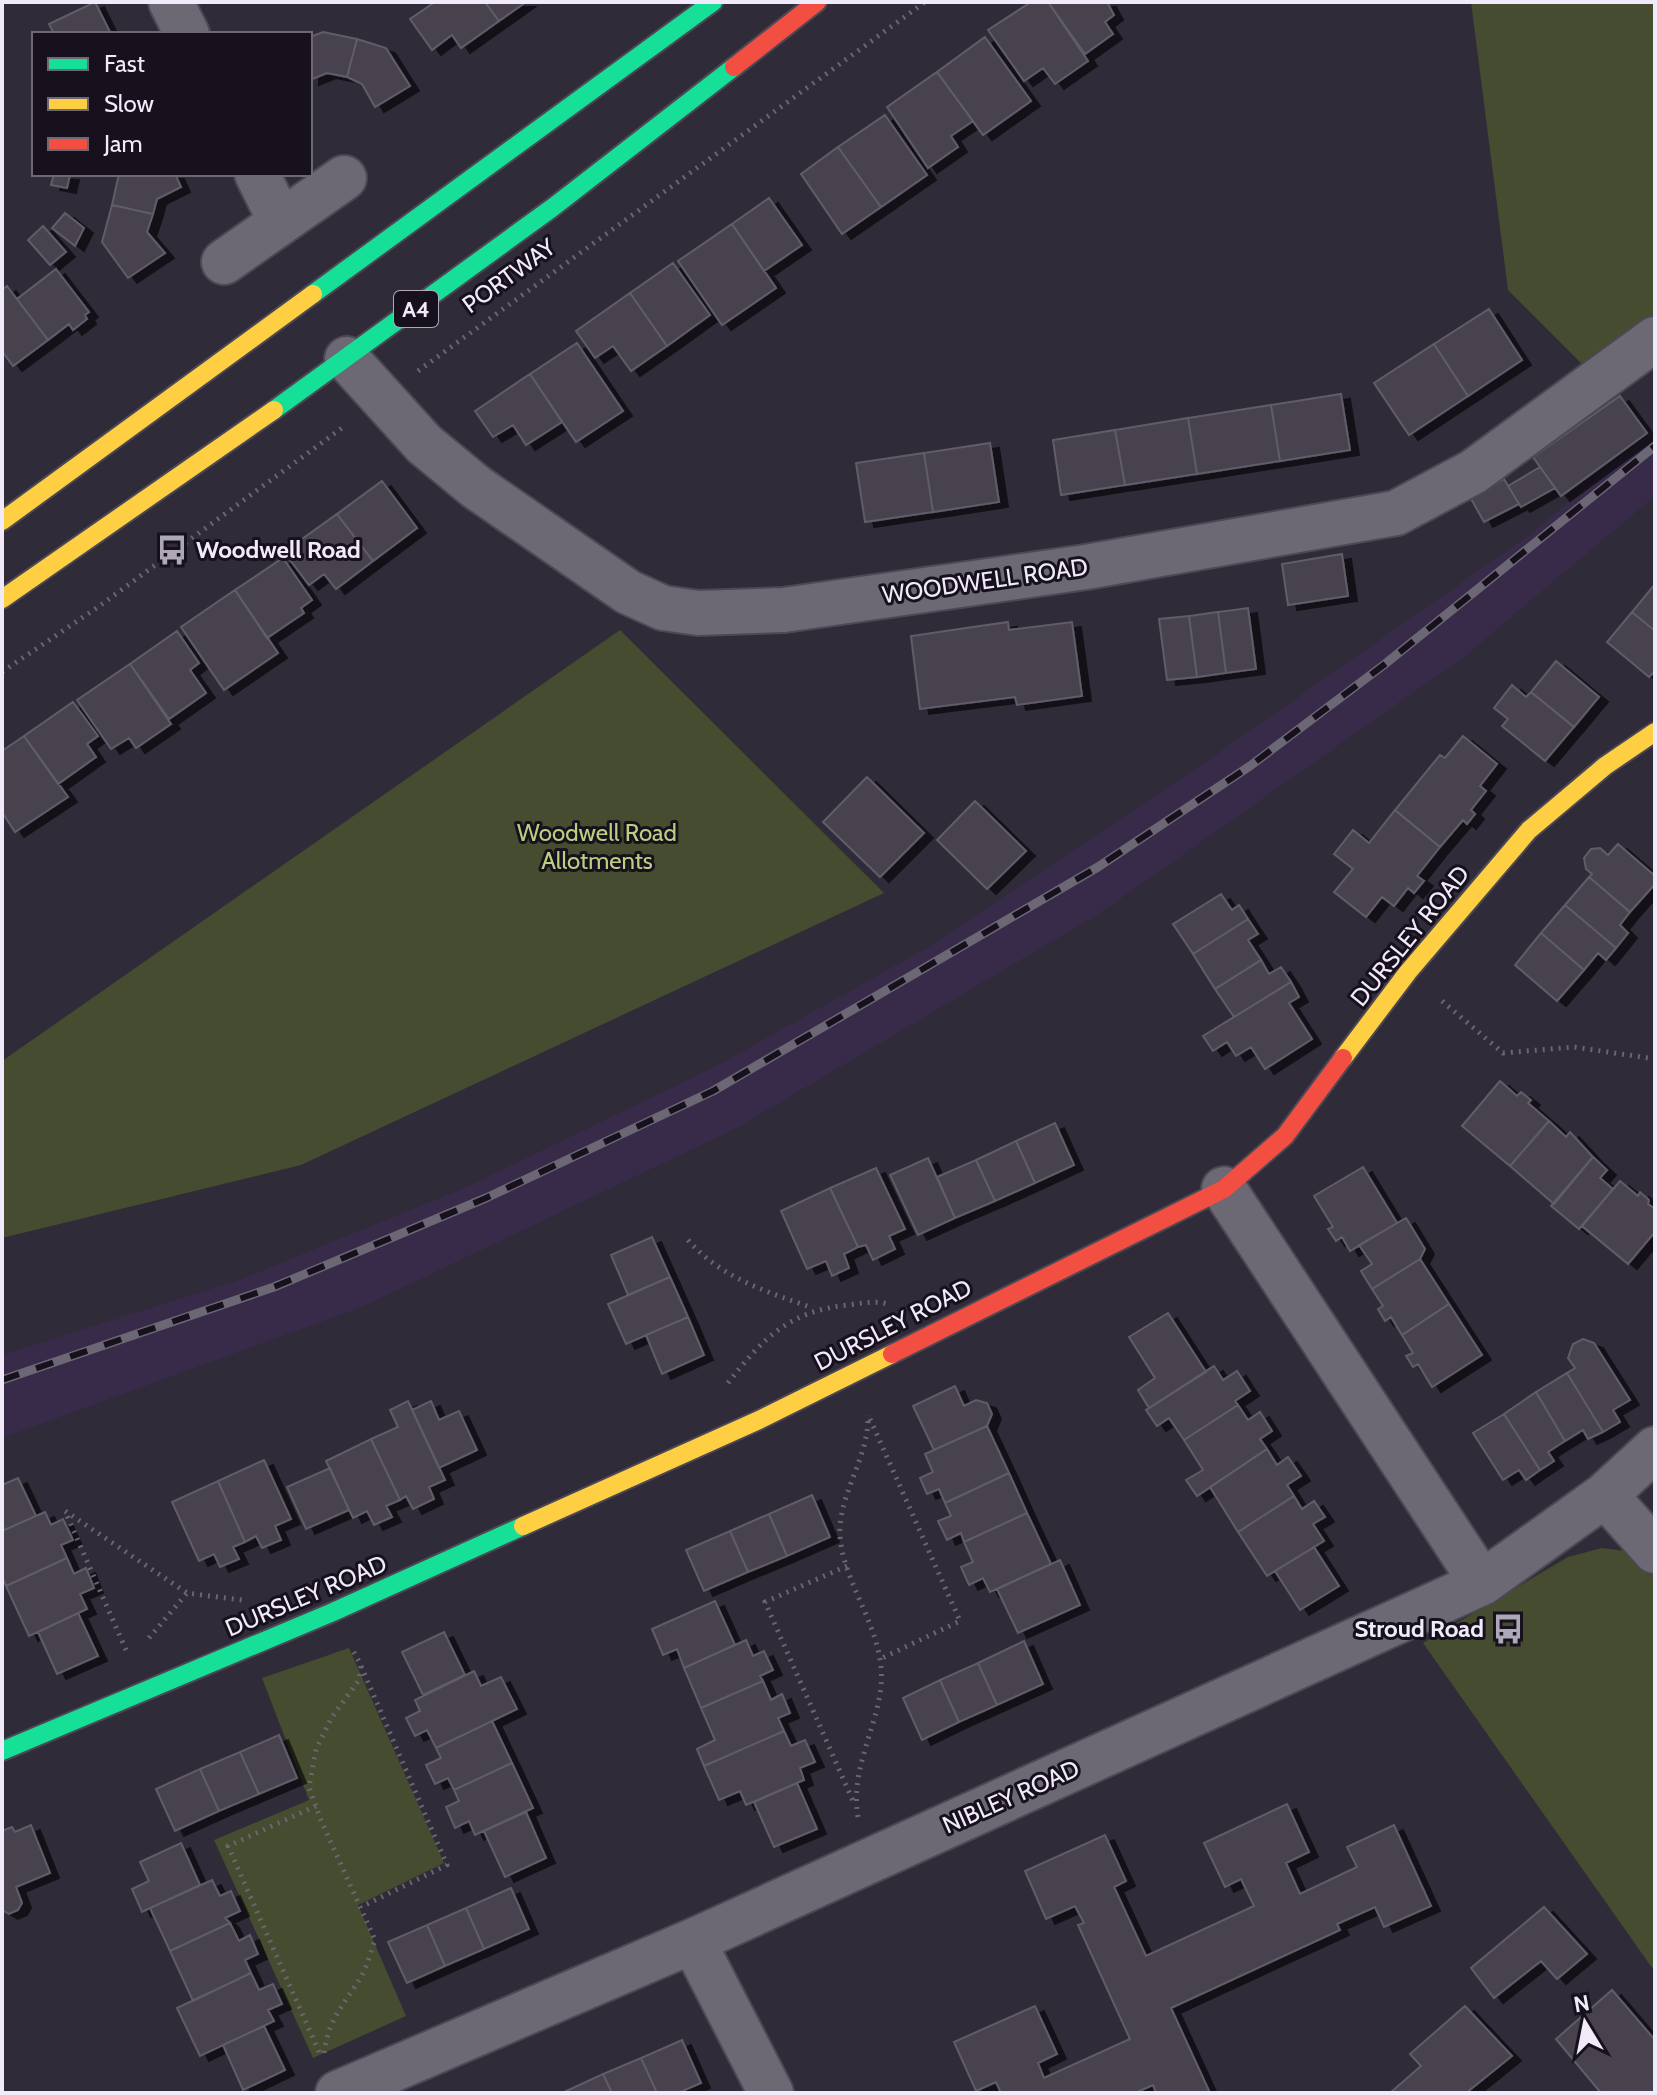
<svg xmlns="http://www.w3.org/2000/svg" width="1657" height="2095" font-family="Cabin,sans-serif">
  <defs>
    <filter id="shadow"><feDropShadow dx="9" dy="5" stdDeviation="0" flood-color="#0009"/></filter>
  </defs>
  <rect width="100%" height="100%" fill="#302b39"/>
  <!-- built -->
  <path fill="#372b49" d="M1655,428V496L1465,656L1100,913L735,1129L362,1307L2,1438V1355L239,1280L469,1186L718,1065L934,944L1174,784L1531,534Z"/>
  <!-- green -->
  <path fill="#454c2f" d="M1471,2H1655V316L1587,369L1508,290Z
    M620,630L884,893L301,1165L2,1238V1061Z
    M1602,1548L1634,1552L1655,1574V1972L1423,1643L1568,1557Z
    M349,1648L444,1863L358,1905L406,2016L313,2058L214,1840L309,1800L262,1678Z"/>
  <!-- building -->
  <path fill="#47434e" stroke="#605c68" stroke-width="2" filter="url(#shadow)" d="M95,2L111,34H54L49,24Z
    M435,2H485L499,21L461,48L452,35L432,50L410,19Z
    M485,2H526L499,21Z
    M1031,2H1048L1088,61L1055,84L1043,68L1024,81L988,30Z
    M1048,2H1107L1114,15L1105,22L1113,34L1085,54Z
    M323,32L357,39L347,77L327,73L310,80V37Z
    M985,37L1031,101L983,135L937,72Z
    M357,39L386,48L410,86L375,107L362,84L347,77Z
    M937,72L973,121L951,136L958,147L928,168L887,107Z
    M885,115L927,175L881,207L838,147Z
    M838,147L881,207L842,234L801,174Z
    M54,174L70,175L67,188L51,185Z
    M119,174H175L181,187L157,199L153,214L112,205Z
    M769,198L802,245L764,271L732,224Z
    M112,205L153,214L147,232L165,253L128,278L102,242Z
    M65,213L84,228L75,246L52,228Z
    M732,224L776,288L722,325L678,261Z
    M43,226L66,252L50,265L28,240Z
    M673,263L710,315L667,346L630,293Z
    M56,269L89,312L85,315L87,319L73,330L69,324L48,340L17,299Z
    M7,286L48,340L13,366L2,351V290Z
    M630,293L667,346L631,371L613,346L595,358L576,331Z
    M1489,309L1522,360L1468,396L1434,344Z
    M577,343L623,411L576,442L530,374Z
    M1434,344L1468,396L1409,435L1374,383Z
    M530,374L562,422L526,445L513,425L493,437L475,411Z
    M1341,394L1350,450L1280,461L1271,405Z
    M1620,396L1647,433L1561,496L1533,457Z
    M1271,405L1280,461L1197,474L1188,418Z
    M1188,418L1197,474L1125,485L1115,430Z
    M1115,430L1125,485L1061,495L1053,440Z
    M990,443L999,502L933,512L924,453Z
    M924,453L933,512L865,522L856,463Z
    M1540,467L1555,488L1521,507L1508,486Z
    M1504,479L1519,504L1484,522L1470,497Z
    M382,481L417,528L373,561L337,514Z
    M337,514L373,561L336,589L324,574L309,585L284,552Z
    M1342,554L1348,596L1288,605L1282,564Z
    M283,558L312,600L301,608L304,613L267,638L235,590Z
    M1655,584V631L1632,612Z
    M235,590L278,653L224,690L181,627Z
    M1248,608L1256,669L1226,673L1218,612Z
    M1218,612L1226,673L1197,677L1189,616Z
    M1632,612L1655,631V671L1649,677L1607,642Z
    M1189,616L1197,677L1167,680L1159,619Z
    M1008,622L1009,630L1072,622L1082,696L1017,705L1015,697L920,709L911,636Z
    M177,631L199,663L190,670L206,693L169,719L130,664Z
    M1556,661L1599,697L1574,727L1531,692Z
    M130,664L171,724L136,748L129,738L111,749L77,700Z
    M1512,685L1526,697L1531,692L1574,727L1545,761L1502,726L1508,719L1494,708Z
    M73,702L98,736L87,744L96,757L58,784L24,736Z
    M24,736L68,797L15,832L2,812V751Z
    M1463,736L1497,764L1480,786L1486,791L1471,810L1475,814L1467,824L1463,820L1440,847L1395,810L1440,755L1445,758Z
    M867,777L924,833L880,877L823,822Z
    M975,801L1026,851L987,889L937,840Z
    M1395,810L1440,847L1417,876L1424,881L1414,893L1408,888L1394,906L1382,897L1366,917L1334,892L1353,869L1334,854L1353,830L1369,843Z
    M1618,844L1655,876V884L1630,912L1589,877L1592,874L1586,869L1584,858L1591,849L1600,848L1608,855Z
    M1589,877L1630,912L1620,925L1628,933L1616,948L1565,905Z
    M1221,894L1232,910L1239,905L1248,919L1193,954L1173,924Z
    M1565,905L1616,948L1606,960L1598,953L1584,970L1541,933Z
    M1248,919L1258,934L1248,940L1261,960L1215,989L1193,954Z
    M1541,933L1584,970L1557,1001L1515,965Z
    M1261,960L1269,974L1281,967L1291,982L1234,1017L1215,989Z
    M1291,982L1299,997L1289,1003L1312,1039L1265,1069L1251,1047L1236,1056L1227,1042L1213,1051L1203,1036Z
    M1500,1081L1517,1096L1521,1092L1531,1100L1528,1103L1549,1121L1510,1166L1462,1126Z
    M1549,1121L1566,1137L1570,1132L1593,1157L1554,1204L1510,1166Z
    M1055,1123L1074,1165L1035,1183L1016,1141Z
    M1016,1141L1035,1183L995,1201L976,1160Z
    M1593,1157L1607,1170L1600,1178L1613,1189L1579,1229L1551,1206Z
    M928,1158L955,1218L918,1235L890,1175Z
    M976,1160L995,1201L955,1218L937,1177Z
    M1363,1167L1397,1223L1350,1251L1342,1237L1336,1241L1328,1229L1333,1227L1314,1196Z
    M876,1168L905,1229L889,1236L895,1249L873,1260L866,1245L858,1247L830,1188Z
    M1620,1181L1638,1196L1640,1192L1649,1200L1648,1204L1655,1209V1232L1628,1264L1582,1226Z
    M830,1188L858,1247L844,1254L849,1268L832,1276L826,1261L807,1269L781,1211Z
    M1406,1218L1425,1249L1420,1259L1372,1289L1361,1271L1372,1264L1359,1245Z
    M652,1237L670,1277L628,1295L611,1255Z
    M1420,1259L1449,1304L1402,1335L1391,1317L1385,1321L1378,1309L1383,1306L1372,1289Z
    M670,1277L688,1317L626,1344L608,1304Z
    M1449,1304L1482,1355L1432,1387L1418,1364L1413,1367L1406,1356L1413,1353L1402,1335Z
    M1168,1313L1206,1372L1149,1408L1138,1390L1155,1378L1129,1337Z
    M688,1317L704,1355L662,1374L646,1335Z
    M1583,1339L1594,1343L1630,1400L1613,1410L1620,1422L1603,1432L1567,1373L1575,1368L1568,1358L1573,1344Z
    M1214,1366L1223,1380L1237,1371L1250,1391L1235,1401L1238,1405L1184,1440L1169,1418L1157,1426L1146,1410Z
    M1567,1373L1603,1432L1588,1439L1583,1430L1565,1441L1536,1392Z
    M955,1386L964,1406L976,1400L987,1403L992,1414L987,1426L934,1450L913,1406Z
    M1536,1392L1565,1441L1548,1452L1554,1461L1540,1470L1504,1414Z
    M408,1401L445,1480L429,1487L434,1499L413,1509L406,1496L400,1500L371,1439L398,1427L390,1410Z
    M431,1401L439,1420L459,1411L477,1450L439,1468L412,1410Z
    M1238,1405L1248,1420L1260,1412L1272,1431L1260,1439L1267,1449L1197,1496L1186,1480L1203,1470L1184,1440Z
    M1504,1414L1540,1470L1526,1480L1519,1470L1503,1480L1473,1433Z
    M987,1426L1009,1473L945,1503L939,1489L927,1494L920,1478L933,1472L925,1454Z
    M371,1439L400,1500L386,1506L392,1517L374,1525L367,1511L353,1518L326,1461Z
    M1267,1449L1277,1465L1288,1457L1301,1476L1287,1485L1294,1496L1238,1532L1210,1487Z
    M264,1460L291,1519L275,1526L281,1540L262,1548L256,1536L245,1542L218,1481Z
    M330,1468L349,1510L306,1529L287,1487Z
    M1009,1473L1027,1513L964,1542L961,1533L947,1540L938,1521L951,1516L945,1503Z
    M18,1478L36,1516L2,1531V1485Z
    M218,1481L245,1542L233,1547L239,1559L220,1567L214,1554L199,1561L172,1502Z
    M812,1495L830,1537L787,1556L769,1514Z
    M1294,1496L1302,1509L1314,1501L1325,1517L1313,1524L1324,1541L1267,1576L1238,1532Z
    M45,1512L51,1525L63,1519L73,1540L61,1545L67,1558L6,1586L2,1576V1531Z
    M1027,1513L1051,1564L990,1592L983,1578L969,1585L961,1567L973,1562L964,1542Z
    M769,1514L787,1556L748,1572L730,1531Z
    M730,1531L748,1572L704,1591L686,1550Z
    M1314,1547L1339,1586L1300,1610L1275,1571Z
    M67,1558L74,1574L86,1568L94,1588L80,1594L87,1609L29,1636L6,1586Z
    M1060,1560L1080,1605L1018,1633L997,1589Z
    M715,1601L735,1645L684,1668L677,1649L663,1655L652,1629Z
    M78,1613L98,1656L57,1674L38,1632Z
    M444,1632L465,1675L423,1695L402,1652Z
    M746,1640L753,1656L764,1651L773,1670L760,1676L763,1681L701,1708L684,1668Z
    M1024,1641L1043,1684L997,1705L978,1663Z
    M978,1663L997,1705L959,1722L940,1680Z
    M474,1671L481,1686L501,1677L517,1709L436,1748L427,1730L415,1736L406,1718L420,1711L415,1700Z
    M940,1680L959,1722L922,1740L903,1698Z
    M763,1681L771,1700L782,1694L790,1713L778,1718L784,1731L704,1766L697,1749L715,1740L701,1708Z
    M492,1721L512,1763L454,1790L448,1778L435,1784L426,1765L441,1758L436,1748Z
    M784,1731L791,1746L805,1740L815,1762L800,1768L804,1780L746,1805L740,1791L719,1800L704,1766Z
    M279,1735L297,1778L259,1794L240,1752Z
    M240,1752L259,1794L219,1811L200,1769Z
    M512,1763L533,1808L475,1835L469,1821L455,1828L446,1807L459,1801L454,1790Z
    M200,1769L219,1811L175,1831L156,1789Z
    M797,1783L817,1829L774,1847L754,1802Z
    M1287,1804L1309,1852L1286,1863L1300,1894L1357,1867L1347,1847L1394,1825L1431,1906L1384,1927L1375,1907L1337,1924L1340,1930L1171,2008L1210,2093H1156L1153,2085L1135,2093H1001L996,2082L976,2091L954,2042L1035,2006L1057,2054L1038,2063L1044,2078L1130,2039L1078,1925L1084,1923L1075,1906L1046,1919L1025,1871L1105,1835L1126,1881L1114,1887L1146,1956L1254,1906L1241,1879L1225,1887L1204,1843Z
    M526,1812L546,1858L505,1877L484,1831Z
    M31,1825L50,1873L16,1887L22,1903L18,1910L9,1914L2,1910V1831L12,1827L15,1832Z
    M181,1843L200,1885L142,1912L132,1889L149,1881L140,1862Z
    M212,1880L220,1896L231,1891L240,1911L225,1918L230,1923L170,1951L150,1908Z
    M511,1888L529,1929L484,1949L466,1908Z
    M1544,1907L1587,1954L1557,1979L1541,1961L1494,1998L1471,1968Z
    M466,1908L484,1949L445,1966L427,1925Z
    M230,1923L239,1941L250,1935L258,1954L245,1960L251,1973L193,2001L170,1951Z
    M427,1925L445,1966L407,1983L388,1942Z
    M251,1973L259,1990L273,1984L282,2004L268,2010L274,2021L200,2056L177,2008Z
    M1612,1990L1655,2040V2093H1601L1556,2039Z
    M1465,2006L1512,2056L1466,2093H1390L1421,2066L1410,2054Z
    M264,2026L285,2070L243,2090L223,2045Z
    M682,2040L701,2083L678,2093H657L641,2058Z
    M641,2058L657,2093H612L603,2074Z
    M603,2074L612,2093H562Z"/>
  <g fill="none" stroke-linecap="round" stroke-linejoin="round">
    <!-- street casing -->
    <g stroke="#4c4854" stroke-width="48">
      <path id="street" d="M171,2L187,34
        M281,222L344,178
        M224,262L281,222L257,174
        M347,359L424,444L476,487L628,592L663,608L698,613L784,610L1086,567L1396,513L1473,472L1655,339
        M1224,1189L1482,1583
        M1605,1495L1655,1551
        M693,1941L771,2093
        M338,2093L693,1941L1482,1583L1605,1495L1655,1449"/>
    </g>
    <!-- fast casing -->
    <g stroke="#4c4854" stroke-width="22">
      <path id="fast" d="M313,294L713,2
        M274,410L552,208L734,67
        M2,1751L333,1612L523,1526"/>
    </g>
    <!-- slow casing -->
    <g stroke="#4c4854" stroke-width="22">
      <path id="slow" d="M2,521L313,294
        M2,599L274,410
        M1343,1058L1408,972L1529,830L1605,766L1655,732
        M523,1526L759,1420L892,1354"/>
    </g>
    <!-- jam casing -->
    <g stroke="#4c4854" stroke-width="22">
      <path id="jam" d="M734,67L817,2
        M892,1354L1224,1189L1285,1136L1343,1058"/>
    </g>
    <!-- path -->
    <path stroke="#6a6670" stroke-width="5" stroke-dasharray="2 6" stroke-linecap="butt" d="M418,371L925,2
      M2,672L98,607L346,425
      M1442,1001L1503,1053L1574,1047L1655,1059
      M688,1240C721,1278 767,1292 813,1308
      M728,1383C763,1338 789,1311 848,1305C863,1303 877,1300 891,1305
      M870,1419L960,1621L880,1659
      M847,1566L765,1602L853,1801
      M149,1638L187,1593L242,1600
      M126,1650L65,1511L187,1593
      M361,1666L447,1865L363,1906
      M316,1806L228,1846L320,2054
      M858,1817C850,1769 876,1732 881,1686C886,1635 849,1593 841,1545C833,1500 870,1459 868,1415
      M324,2053C328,2020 344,2004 361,1977C367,1966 371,1952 375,1940L320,1818L309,1787L316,1749L332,1717L359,1680L361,1665L352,1649"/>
    <!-- street -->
    <use href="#street" stroke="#6c6874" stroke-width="44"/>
    <!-- fast -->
    <use href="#fast" stroke="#16e098" stroke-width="18"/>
    <!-- slow -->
    <use href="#slow" stroke="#ffcf43" stroke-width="18"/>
    <!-- jam -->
    <use href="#jam" stroke="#f24e42" stroke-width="18"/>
    <!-- rail casing -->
    <g stroke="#6c6774" stroke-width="9">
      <path id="rail" d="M2,1380L274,1287L486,1198L713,1091L1098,867L1250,766L1385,664L1655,446"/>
    </g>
    <!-- rail -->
    <use href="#rail" stroke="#16111c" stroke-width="6" stroke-dasharray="18" stroke-linecap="butt"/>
  </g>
  <!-- icons -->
  <defs>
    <g id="bus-bare" transform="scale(2.4)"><path d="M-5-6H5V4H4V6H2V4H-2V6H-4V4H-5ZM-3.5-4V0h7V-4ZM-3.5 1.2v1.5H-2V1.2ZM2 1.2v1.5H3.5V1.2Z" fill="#ada7b7" stroke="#16111c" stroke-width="2.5" paint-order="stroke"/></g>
  </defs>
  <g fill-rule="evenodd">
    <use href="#bus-bare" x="172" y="550"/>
    <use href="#bus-bare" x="1508" y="1629"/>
  </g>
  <g text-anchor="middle" stroke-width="6" stroke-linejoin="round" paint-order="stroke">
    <!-- shield labels -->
    <rect fill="#16111c" stroke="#afa9b8" stroke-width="2" x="394" y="291" width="44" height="36" rx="6"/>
    <g font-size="22" font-weight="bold" fill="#f1eafb">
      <text x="416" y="317">A4</text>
    </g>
    <!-- street labels -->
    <g font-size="24" fill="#f1eafb" stroke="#16111c">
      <text transform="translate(509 276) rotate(-36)" y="8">PORTWAY</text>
      <text transform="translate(985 581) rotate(-8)" y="8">WOODWELL ROAD</text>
      <text transform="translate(1410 936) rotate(-51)" y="8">DURSLEY ROAD</text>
      <text transform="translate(893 1325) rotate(-27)" y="8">DURSLEY ROAD</text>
      <text transform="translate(306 1596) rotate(-23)" y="8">DURSLEY ROAD</text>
      <text transform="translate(1011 1797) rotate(-24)" y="8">NIBLEY ROAD</text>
    </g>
    <!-- poi labels -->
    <g font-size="24" font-weight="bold" fill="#f1eafb" stroke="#16111c" text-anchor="start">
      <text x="196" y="558">Woodwell Road</text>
      <text x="1484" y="1637" text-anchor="end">Stroud Road</text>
    </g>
    <!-- park labels -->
    <g font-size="24" fill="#bbcf81" stroke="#16111c">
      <text x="597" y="841">Woodwell Road<tspan x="597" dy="28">Allotments</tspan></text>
    </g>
  </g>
  <!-- border -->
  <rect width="1657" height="2095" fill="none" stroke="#f1eafb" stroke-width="8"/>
  <!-- legend -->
  <rect x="32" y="32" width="280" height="144" fill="#16111c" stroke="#6e6875" stroke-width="2"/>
  <rect x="48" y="58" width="40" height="12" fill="#16e098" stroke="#6e6875" stroke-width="2"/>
  <text x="104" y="72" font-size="24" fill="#f1eafb">Fast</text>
  <rect x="48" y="98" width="40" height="12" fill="#ffcf43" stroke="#6e6875" stroke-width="2"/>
  <text x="104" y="112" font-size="24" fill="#f1eafb">Slow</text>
  <rect x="48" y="138" width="40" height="12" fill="#f24e42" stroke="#6e6875" stroke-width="2"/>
  <text x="104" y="152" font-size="24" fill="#f1eafb">Jam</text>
  <!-- north arrow -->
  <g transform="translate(1585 2023) rotate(350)" stroke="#16111c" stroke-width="6" paint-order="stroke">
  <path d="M0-6L14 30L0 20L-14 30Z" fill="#f1eafb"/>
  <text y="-12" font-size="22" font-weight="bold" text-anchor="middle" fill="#f1eafb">N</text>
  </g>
</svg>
